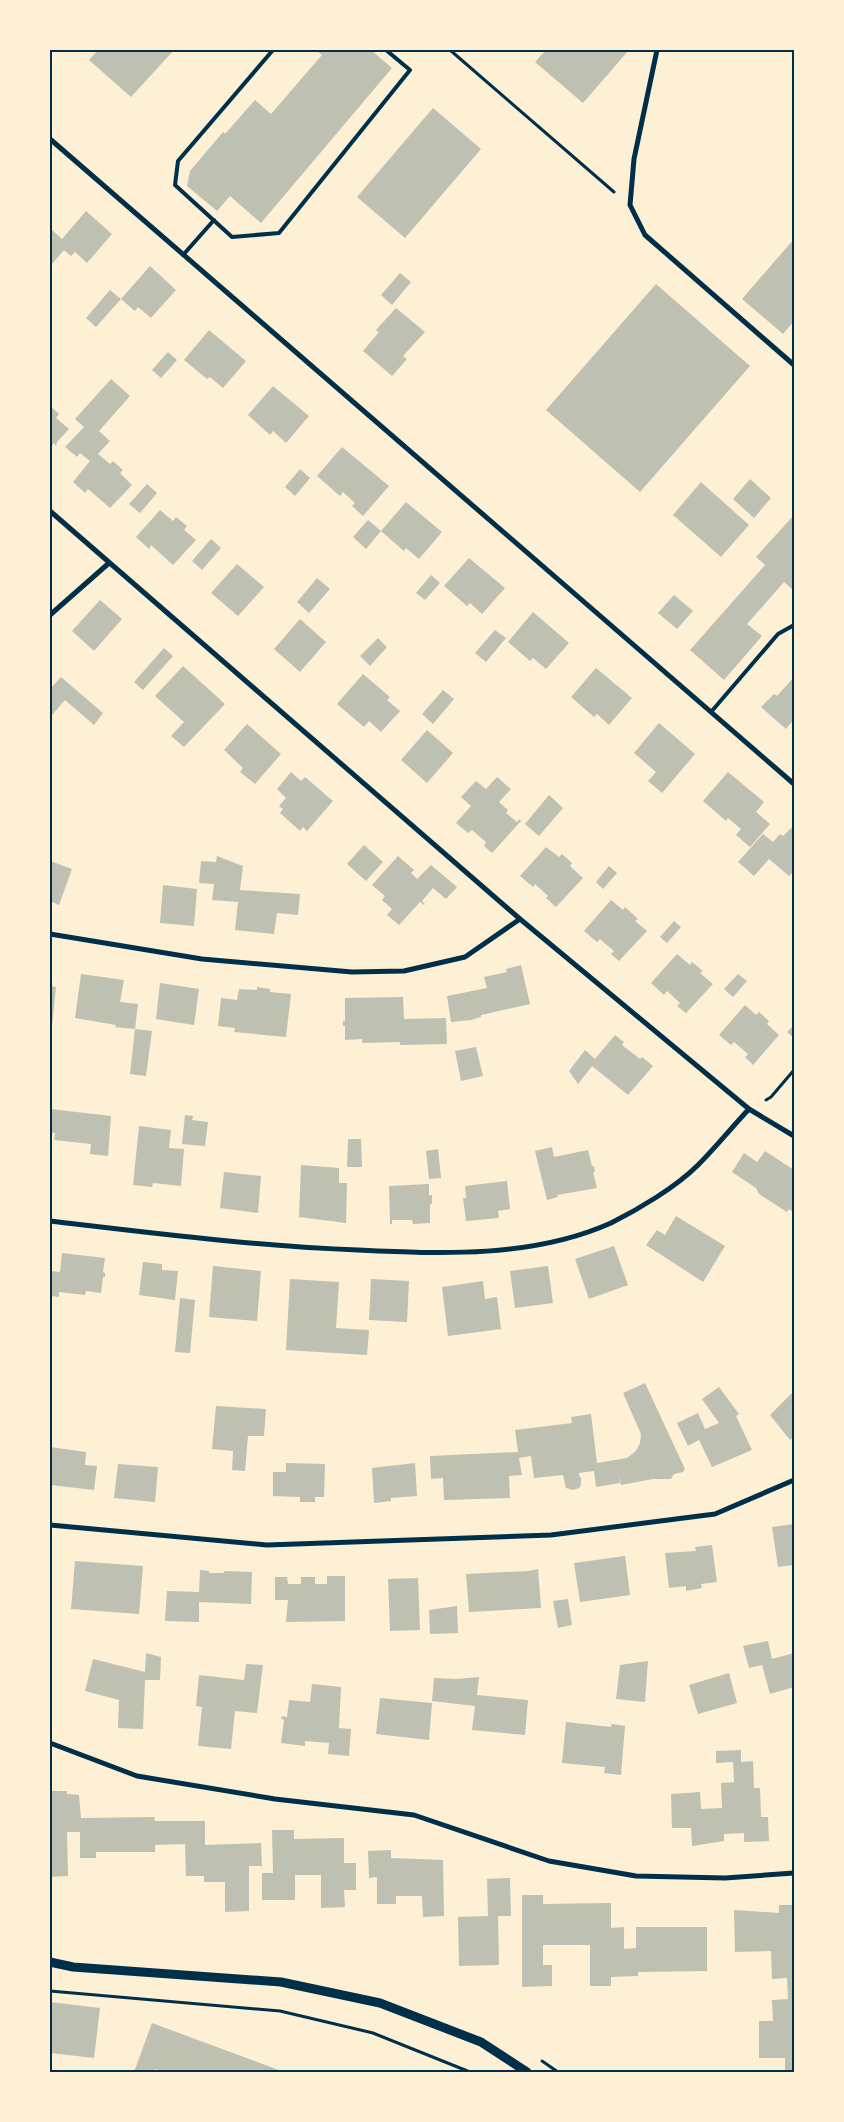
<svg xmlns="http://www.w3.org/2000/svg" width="844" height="2122" font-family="'PT Sans Narrow',sans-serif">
  <rect width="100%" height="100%" fill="#fdf0d5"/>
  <!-- building -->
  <path fill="#bec0b2" d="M98,50H174L131,97L89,60Z
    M315,50H371L392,68L261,223L230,196L217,211L187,186L190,171L223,132L225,134L255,100L271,114L322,55Z
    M546,50H629L583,103L535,62Z
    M433,108L481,149L405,238L357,197Z
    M86,211L112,234L87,263L75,252L71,256L64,250L50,266V228L62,239Z
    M794,239V321L783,334L742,299Z
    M150,266L176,290L151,318L138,307L135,311L121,299Z
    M400,273L411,282L392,305L381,295Z
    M656,284L750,366L640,492L546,410Z
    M110,290L121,299L96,327L86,318Z
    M396,308L425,332L403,356L407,359L392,376L363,351L379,332L376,330Z
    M209,330L246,361L223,388L210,377L207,379L184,360Z
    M168,352L177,360L161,378L152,370Z
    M111,379L130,396L99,431L110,441L98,454L110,464L113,461L123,470L120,473L132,485L110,508L88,489L85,493L73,482L90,461L80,453L77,457L65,447L84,427L75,419Z
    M273,386L309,416L286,443L273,431L270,435L248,415Z
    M50,406L59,414L56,418L69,429L57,442L56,446L54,443L50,447Z
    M342,447L389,486L363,516L352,506L355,503L343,492L340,496L317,476Z
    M300,469L310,478L295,496L285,487Z
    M750,479L771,498L754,518L733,499Z
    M701,482L749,525L721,557L673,515Z
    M147,484L157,493L140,513L129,504Z
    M406,502L442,532L419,559L406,548L404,551L381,531Z
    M160,510L173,521L176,517L187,526L184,530L196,540L173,565L151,545L149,549L136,537Z
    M794,515V591L784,582L747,624L762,636L724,680L690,650L765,565L756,557Z
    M368,520L381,531L366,549L353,537Z
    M211,539L221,548L202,570L192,561Z
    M469,558L505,588L482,614L470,603L467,606L444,586Z
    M237,564L264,587L238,616L211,593Z
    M431,575L440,583L425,600L416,593Z
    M317,578L330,589L309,613L297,602Z
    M674,595L693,611L677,629L658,613Z
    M100,600L122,619L94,651L72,631Z
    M533,612L569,643L546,669L533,658L530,661L508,642Z
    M300,619L326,642L300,672L274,649Z
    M495,630L506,638L486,662L475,653Z
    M378,638L387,647L370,666L360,656Z
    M164,648L173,656L143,690L134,682Z
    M183,666L225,704L184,747L171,736L184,722L155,696Z
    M596,668L632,698L609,725L597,714L594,717L571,697Z
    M363,674L390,697L387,700L400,711L381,732L369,721L364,727L337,704Z
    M61,677L103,713L94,725L65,700L52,715L50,713V685L52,687Z
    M794,677V719L786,729L761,707L774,694L777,696Z
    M443,690L454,699L433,724L422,714Z
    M659,723L695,754L662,793L648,781L656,772L634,753Z
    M247,724L281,754L255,784L240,772L243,768L224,750Z
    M427,730L453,753L427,783L401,760Z
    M291,772L301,781L305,777L333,801L307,831L303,827L300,831L280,813L283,809L279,806L286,798L277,789Z
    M728,772L764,802L756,812L770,824L750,847L736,835L741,829L728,818L726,821L703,801Z
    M497,777L511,789L499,802L508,810L506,813L517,822L519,819L521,821L492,853L484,846L486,842L472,830L468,833L456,823L471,806L461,797L476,781L486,789Z
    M549,795L563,808L539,836L525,824Z
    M791,828L794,830V875L792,873L789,876L769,859L754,876L738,862L763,834L773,842L780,834L783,836Z
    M364,845L383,862L366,881L347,864Z
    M546,847L559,857L562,854L572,863L570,866L583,878L556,907L546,898L548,896L535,884L533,887L520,876Z
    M217,856L243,866L240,890L300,894L298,915L277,913L274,934L235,930L238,902L212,900L214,884L199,883L201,861L216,862Z
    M398,856L414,870L411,873L417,879L431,865L457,887L446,899L433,888L422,901L425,904L424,905L420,902L399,925L387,915L392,909L382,900L385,896L372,885Z
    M50,861L72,869L59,905L50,901Z
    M609,866L617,873L603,889L596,882Z
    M163,885L197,889L194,926L160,923Z
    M611,900L623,910L625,907L638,919L635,921L647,931L619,961L611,954L614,951L600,939L597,942L584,931Z
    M674,921L681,927L667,943L660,937Z
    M677,954L690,965L692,962L703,971L700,973L713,984L686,1013L677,1006L680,1003L667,991L664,995L651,983Z
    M521,965L530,1004L481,1015V1017L471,1020L451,1022L447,996L487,988L484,977L507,972L506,969Z
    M81,974L124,980L120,1002L138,1004L135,1029L115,1027L116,1025L75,1018Z
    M738,974L747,981L733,997L724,989Z
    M160,983L199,989L194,1025L156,1019Z
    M50,986L56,987L52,1027H50Z
    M257,987L270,989V992L291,994L286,1037L234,1032L235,1028L218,1026L221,998L237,1000L239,989L257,990Z
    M403,997L404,1019L446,1018L447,1044L400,1045V1042L362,1043V1039L345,1040V1026H343V1021H345V998Z
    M745,1005L756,1015L759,1012L769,1021L767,1024L779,1035L753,1065L745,1057L748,1054L734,1042L731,1045L719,1035Z
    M794,1025V1038L787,1032Z
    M135,1029L152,1031L146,1076L130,1074Z
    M615,1035L624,1042L622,1045L640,1059L642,1057L653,1066L628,1095L592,1066L578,1084L569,1071L585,1050L595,1059Z
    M476,1047L483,1076L461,1081L455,1051Z
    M50,1109L111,1116L108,1156L90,1154L91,1144L54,1140L55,1133L50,1132Z
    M185,1115L193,1116L192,1120L208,1122L205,1146L182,1144Z
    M139,1126L171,1130L169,1148L184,1149L181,1186L153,1183L152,1187L133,1185Z
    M348,1139H361L362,1167H347Z
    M552,1147L554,1157L588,1150L592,1166H594L595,1172H593L597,1188L557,1195L558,1197L547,1200L535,1151Z
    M438,1149L441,1178L429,1179L426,1151Z
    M765,1151L794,1170V1213L789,1209L787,1212L759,1194L756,1188L732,1172L744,1153L757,1162Z
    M301,1165L339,1168V1183H347L346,1223L299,1217Z
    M224,1172L261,1176L258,1213L220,1208Z
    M507,1181L510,1209L498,1211L499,1218L466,1221L463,1198H466L465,1186Z
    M429,1184V1195H432V1204H430V1223L413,1224L412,1220H392V1224H390L389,1186Z
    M676,1216L725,1246L703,1282L646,1245L657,1230L665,1235Z
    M614,1246L628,1285L589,1299L575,1259Z
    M62,1253L105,1258L103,1272L105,1273V1277H103L101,1293L86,1291L85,1295L59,1292V1297L50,1296V1271L60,1272Z
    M143,1262L162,1264V1270L178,1271L175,1300L139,1295Z
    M213,1266L261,1271L257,1321L209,1317Z
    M548,1266L553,1303L515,1308L510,1271Z
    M290,1279L339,1282L336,1328L369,1330L367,1355L286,1350Z
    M371,1279L409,1281L407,1322L369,1320Z
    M483,1281L485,1299L497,1297L501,1329L448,1336L442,1287Z
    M180,1298L195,1300L190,1353L175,1352Z
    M645,1383L685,1469L683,1472L674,1474L671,1479H653L621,1485L618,1473L620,1483L596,1487L594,1471L579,1473L580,1478L581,1477V1485L579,1488L573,1490L566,1488L563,1475L534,1478L531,1456L519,1458L522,1475L509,1476L510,1498L444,1500L443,1478L431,1479L430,1456L518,1452L515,1430L572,1423L571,1417L591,1414L597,1463L627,1458L636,1451L640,1443L641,1434L623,1393Z
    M719,1387L739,1414L736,1416L752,1450L712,1467L699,1440L688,1446L677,1423L698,1413L705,1429L719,1423L702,1399Z
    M793,1392L794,1437L790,1440L770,1415Z
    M216,1406L266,1409L264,1436H248L245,1471L232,1470L233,1451L212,1449Z
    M50,1447L86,1452L85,1465L97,1466L94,1490L50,1485Z
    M286,1463L325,1464L324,1497H315V1502H300V1497L273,1496V1472H286Z
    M415,1463L417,1496L391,1498V1501L374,1503L372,1468Z
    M118,1464L158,1467L155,1502L114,1498Z
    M794,1524V1565L778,1567L772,1527Z
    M712,1545L717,1582L701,1584L702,1588L686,1591V1586L669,1588L665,1553L696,1551L695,1547Z
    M625,1556L630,1595L580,1602L574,1563Z
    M75,1561L143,1566L139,1614L71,1609Z
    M538,1569L541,1608L469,1612L466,1574L528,1571Z
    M200,1570L209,1571V1573H224V1571L252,1572L251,1604L199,1602V1622L165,1621L167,1591L199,1592Z
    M327,1576H345V1621L286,1622L288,1600H275V1577H287L288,1584H301V1577H315V1584H327Z
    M418,1578L420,1630L390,1631L388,1579Z
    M568,1599L572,1625L558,1628L553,1601Z
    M457,1606L458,1633L430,1634L429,1610Z
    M768,1641L772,1659L794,1653V1687L770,1694L762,1665L749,1668L743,1646Z
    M146,1653L161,1657L160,1680H145L143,1729L118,1728L119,1700L85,1691L93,1659L145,1672Z
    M648,1661L645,1702L616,1699L620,1665Z
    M246,1664L263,1665L257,1713L235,1711L231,1749L198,1746L202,1707L196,1706L199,1675L244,1680Z
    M729,1673L737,1703L698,1714L689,1685Z
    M479,1677L477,1695L528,1700L525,1735L472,1730L475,1706L432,1701L434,1678L456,1679Z
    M312,1684L341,1687L339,1728L351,1729L349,1756L328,1754L329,1743L305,1741V1746L281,1743L284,1720L281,1719L282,1716L287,1717L289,1700L310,1702Z
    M380,1698L432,1703L429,1740L376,1734Z
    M566,1722L611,1727L612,1724L625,1726L621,1775L604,1773L605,1767L562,1763Z
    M741,1750V1762L753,1761L754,1788H760L761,1817H768L769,1841L744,1842V1833L724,1834V1841L692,1846L691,1828H672L671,1794L700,1792L701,1809L722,1808L721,1783L734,1782L733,1762L716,1763V1751Z
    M50,1791H67V1794L79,1795L81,1818L154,1817L155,1821H205V1845L261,1843L262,1866H249V1911L225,1912V1882H204V1876H186L185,1844L155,1845V1852H96V1858H80V1832H67L68,1876L50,1877Z
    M272,1830H294V1839L344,1838V1863H356V1890H344L345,1907L321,1908V1875H295V1900H262V1873H273Z
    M391,1850V1858L443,1860L444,1916L423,1917L422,1896H396V1904H377V1877L369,1878L368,1851Z
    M510,1878L511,1916H498L499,1965L459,1966L458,1917L488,1916L487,1879Z
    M522,1895H543V1904L611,1903V1928L624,1927V1949L636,1948V1927H707V1971L638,1972V1976L611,1977V1986H590V1945H543V1965H552V1986L522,1987Z
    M779,1905H794V2072H785V2058H759V2021H773L772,2000L788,1999L787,1978L772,1979L771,1951L735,1952L734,1910L779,1913Z
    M50,2002L100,2008L94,2058L50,2053Z
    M152,2023L276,2069L284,2072H164L156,2069L155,2072H134Z"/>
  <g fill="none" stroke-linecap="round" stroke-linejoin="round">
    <!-- path -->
    <path stroke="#003049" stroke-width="3" d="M450,50L614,192
      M766,1100L771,1097L794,1070
      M50,1991L280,2011L373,2033L470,2072
      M542,2061L558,2072"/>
    <!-- service -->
    <path stroke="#003049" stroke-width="4" d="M273,50L178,161L175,185L232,237L279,233L410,70L386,50
      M183,255L214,220
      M711,712L778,634L794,625"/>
    <!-- minor -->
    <path stroke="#003049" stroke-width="5" d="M657,50L634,159L630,205L645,235L794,365
      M50,139L794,784
      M50,511L520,919L749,1109L794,1136
      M50,615L109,563
      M50,934L202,959L352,972L404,971L465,957L520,919
      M50,1221C153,1233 255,1246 358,1250C442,1254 533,1258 611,1223C639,1209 676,1187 698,1165C716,1147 732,1127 749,1109
      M50,1525L267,1545L551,1535L715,1514L794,1480
      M50,1743L137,1776L275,1799L414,1815L549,1861L636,1876L725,1878L794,1873"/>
    <!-- tertiary -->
    <path stroke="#003049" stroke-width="9" d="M50,1962L73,1967L281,1982L380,2003L481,2042L527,2072"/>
  </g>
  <!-- border -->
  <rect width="844" height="2122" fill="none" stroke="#fdf0d5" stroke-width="102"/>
  <rect x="51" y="51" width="742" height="2020" fill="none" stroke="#003049" stroke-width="2"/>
</svg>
